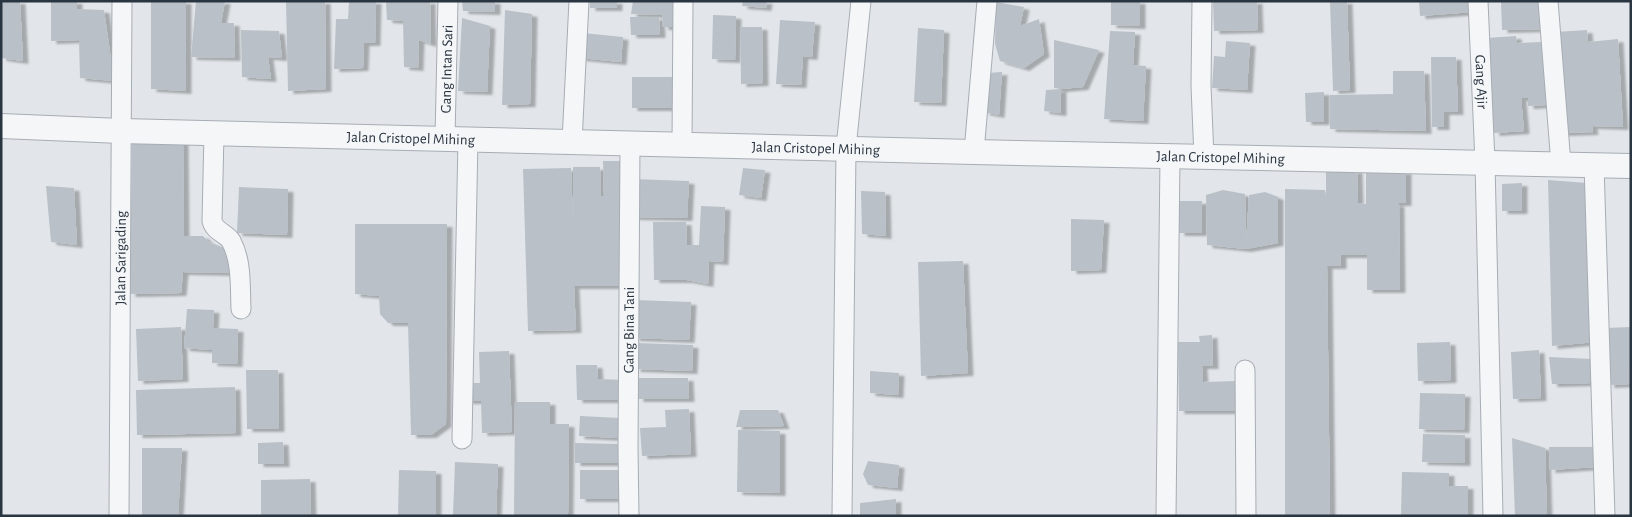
<svg xmlns="http://www.w3.org/2000/svg" width="1632" height="517" font-family="'Alegreya Sans',sans-serif">
  <defs>
    <filter id="shadow"><feDropShadow dx="5.5" dy="3" stdDeviation="1" flood-color="#0004"/></filter>
  </defs>
  <rect width="100%" height="100%" fill="#e2e6ea"/>
  <!-- building -->
  <path fill="#b9c0c7" filter="url(#shadow)" d="M1,1H20L23,61L1,58Z
    M51,1H77V9L104,10L114,81L80,78L79,40L51,41Z
    M151,1H186V91L151,89Z
    M196,1H225L221,23H234L235,58L191,57Z
    M286,1H325L326,89L288,91Z
    M349,1H376L375,43H364L363,68L334,69L336,19H348Z
    M386,1H430L431,44L419,40L418,68L404,67L403,21L387,20Z
    M462,1H495V12L463,11Z
    M590,1H617V8H590Z
    M633,1H674L673,27H663L662,15L631,14Z
    M743,1H767L766,8L742,6Z
    M1111,1H1140V26L1111,25Z
    M1213,1H1257L1258,30L1214,31Z
    M1330,1H1347L1350,90L1333,91Z
    M1419,1H1472L1473,12L1420,16Z
    M1501,1H1544L1545,29L1502,30Z
    M996,2L1024,7L1020,26L1039,19L1044,54L1024,68L1000,61L995,44Z
    M505,10L532,14L530,104L502,105Z
    M713,15L736,16L735,60L712,59Z
    M630,17H659L660,35H631Z
    M462,18L490,26L487,92L458,91Z
    M780,20L815,22L812,57L803,56L801,85L776,84Z
    M740,27H762L763,83L741,84Z
    M918,28L944,30L941,103L914,102Z
    M241,30L279,31L282,58L268,57L271,79L242,77Z
    M1587,30L1588,42L1618,39L1623,127L1592,126L1593,132L1562,133L1556,32Z
    M1110,31L1135,32L1133,65L1146,66L1143,121L1104,119Z
    M583,33L623,37L621,62L580,58Z
    M1516,36L1517,43L1542,42L1546,105L1528,106V98H1521L1524,131L1494,133L1487,38Z
    M1054,40L1099,50L1083,87L1061,89V113L1044,111L1046,90L1061,89L1054,88Z
    M1226,41L1250,43L1247,90L1212,88L1214,56L1225,57Z
    M1431,57H1456L1458,112H1444V127H1432Z
    M1393,71H1424L1426,131L1330,129V95L1393,94Z
    M1002,72L999,115L984,112L987,73Z
    M632,77H672L673,108H632Z
    M1324,92V122H1306L1305,93Z
    M132,136L183,140L184,236H203L209,242L227,249L233,273L183,272L181,293L130,294Z
    M603,161H628L622,286H574L576,330L528,331L523,169L571,168L574,248L573,167H600L601,196H604Z
    M743,168L765,170L761,198L739,195Z
    M1326,170H1357L1358,203L1366,204V172L1406,171V203H1388L1399,204L1400,290H1367V255H1341V266H1327L1330,516H1285V189L1325,190L1326,202Z
    M633,179L689,181L687,218L633,217Z
    M1548,180L1587,183L1596,342L1552,346Z
    M1522,183V211H1502V184Z
    M46,186L74,188L77,245L51,242Z
    M239,187L288,189L287,235L237,233Z
    M1223,190L1245,194L1246,245L1249,195L1265,192L1278,197V243L1246,249L1207,245L1206,195Z
    M861,191L885,192L886,236L862,234Z
    M1179,201H1202V233H1179Z
    M701,206L725,207L723,262L709,261L708,284L687,280H654L653,222H686L687,245H699Z
    M1071,219L1104,220L1101,270L1071,271Z
    M355,224H447L446,424L431,435H411L408,323H388L380,314L379,296L355,294Z
    M963,261L968,373L921,376L918,262Z
    M635,300L691,302L689,340L634,338Z
    M187,309L214,310L213,328L238,329L237,364L212,363V337L211,350L184,348Z
    M181,327L183,379L138,381L136,329Z
    M1631,327V367H1629L1630,384L1609,385L1605,328Z
    M1212,335L1213,366H1202L1203,382L1237,381V411H1179L1178,342H1200L1199,336Z
    M1450,342L1451,380L1418,381L1417,343Z
    M636,343L693,345L692,371L635,369Z
    M1539,350L1541,398L1513,399L1511,352Z
    M509,351L512,432L482,433L481,401H467V383H480L479,352Z
    M1549,357L1592,359L1591,383L1552,384Z
    M576,365H597L598,379L625,380V400H577Z
    M246,370H278L279,429H247Z
    M870,371L899,373L898,395L870,393Z
    M638,378H688L689,399H638Z
    M235,387L236,433L137,435L136,390Z
    M1420,393L1465,394L1464,430L1419,429Z
    M515,402H550V424H569L568,516H514Z
    M689,409L691,454L642,456L640,428L666,427L665,410Z
    M740,410H778L784,426L736,427Z
    M580,416L620,418L619,438L579,436Z
    M738,430L780,431V493L737,492Z
    M1423,434L1465,435V463L1422,462Z
    M1512,438L1545,448L1547,516H1515Z
    M283,442L284,464H258V443Z
    M575,443L621,444L620,463H575Z
    M1549,447H1596V467L1550,470Z
    M142,448H182L178,516H142Z
    M868,461L899,465L897,488L868,485L863,474Z
    M455,462L498,464L496,516H453Z
    M399,470L436,471V516H398Z
    M580,470H620L621,499H580Z
    M1402,472L1449,473V486H1468V516H1401Z
    M310,479L311,516H261V480Z
    M896,499V516H860V503Z"/>
  <g fill="none" stroke-linecap="round" stroke-linejoin="round">
    <!-- minor casing -->
    <g stroke="#a7adb4" stroke-width="21">
      <g id="minor">
        <path d="M1202,1L1201,86L1204,157"/>
        <path id="s1" d="M1478,1L1485,162L1493,516"/>
        <path d="M1548,1L1561,164"/>
        <path d="M214,133L212,221C215,232 226,233 231,241C242,261 240,287 241,309"/>
        <path id="s2" d="M445,138L448,1"/>
        <path d="M572,142L579,1"/>
        <path d="M682,144L683,1"/>
        <path d="M974,152L987,1"/>
        <path d="M1594,165L1605,516"/>
        <path d="M1245,370L1246,516"/>
        <path d="M462,439L468,139"/>
        <path id="s3" d="M119,516L122,1"/>
        <path id="s4" d="M629,516L628,449L630,143"/>
        <path d="M842,516L846,148L861,1"/>
        <path d="M1166,516L1170,156"/>
      </g>
    </g>
    <!-- tertiary casing -->
    <g stroke="#a7adb4" stroke-width="26">
      <g id="tertiary">
        <path id="s5" d="M1,126L121,131L974,152L1631,166"/>
      </g>
    </g>
    <!-- minor -->
    <use href="#minor" stroke="#f5f6f8" stroke-width="19"/>
    <!-- tertiary -->
    <use href="#tertiary" stroke="#f5f6f8" stroke-width="24"/>
  </g>
  <g text-anchor="middle" stroke-width="4" stroke-linejoin="round" paint-order="stroke">
    <!-- street labels -->
    <g font-size="15" fill="#2a3542" stroke="#f1f5f8">
      <text dy="5" stroke="none"><textPath href="#s2" startOffset="69">Gang Intan Sari</textPath></text>
      <text dy="5" stroke="none"><textPath href="#s1" startOffset="81">Gang Ajir</textPath></text>
      <text dy="5" stroke="none"><textPath href="#s5" startOffset="410">Jalan Cristopel Mihing</textPath></text>
      <text dy="5" stroke="none"><textPath href="#s5" startOffset="815">Jalan Cristopel Mihing</textPath></text>
      <text dy="5" stroke="none"><textPath href="#s5" startOffset="1220">Jalan Cristopel Mihing</textPath></text>
      <text dy="5" stroke="none"><textPath href="#s3" startOffset="258">Jalan Sarigading</textPath></text>
      <text dy="5" stroke="none"><textPath href="#s4" startOffset="186">Gang Bina Tani</textPath></text>
    </g>
  </g>
  <!-- border -->
  <rect width="1632" height="517" fill="none" stroke="#2a3542" stroke-width="5"/>
</svg>
